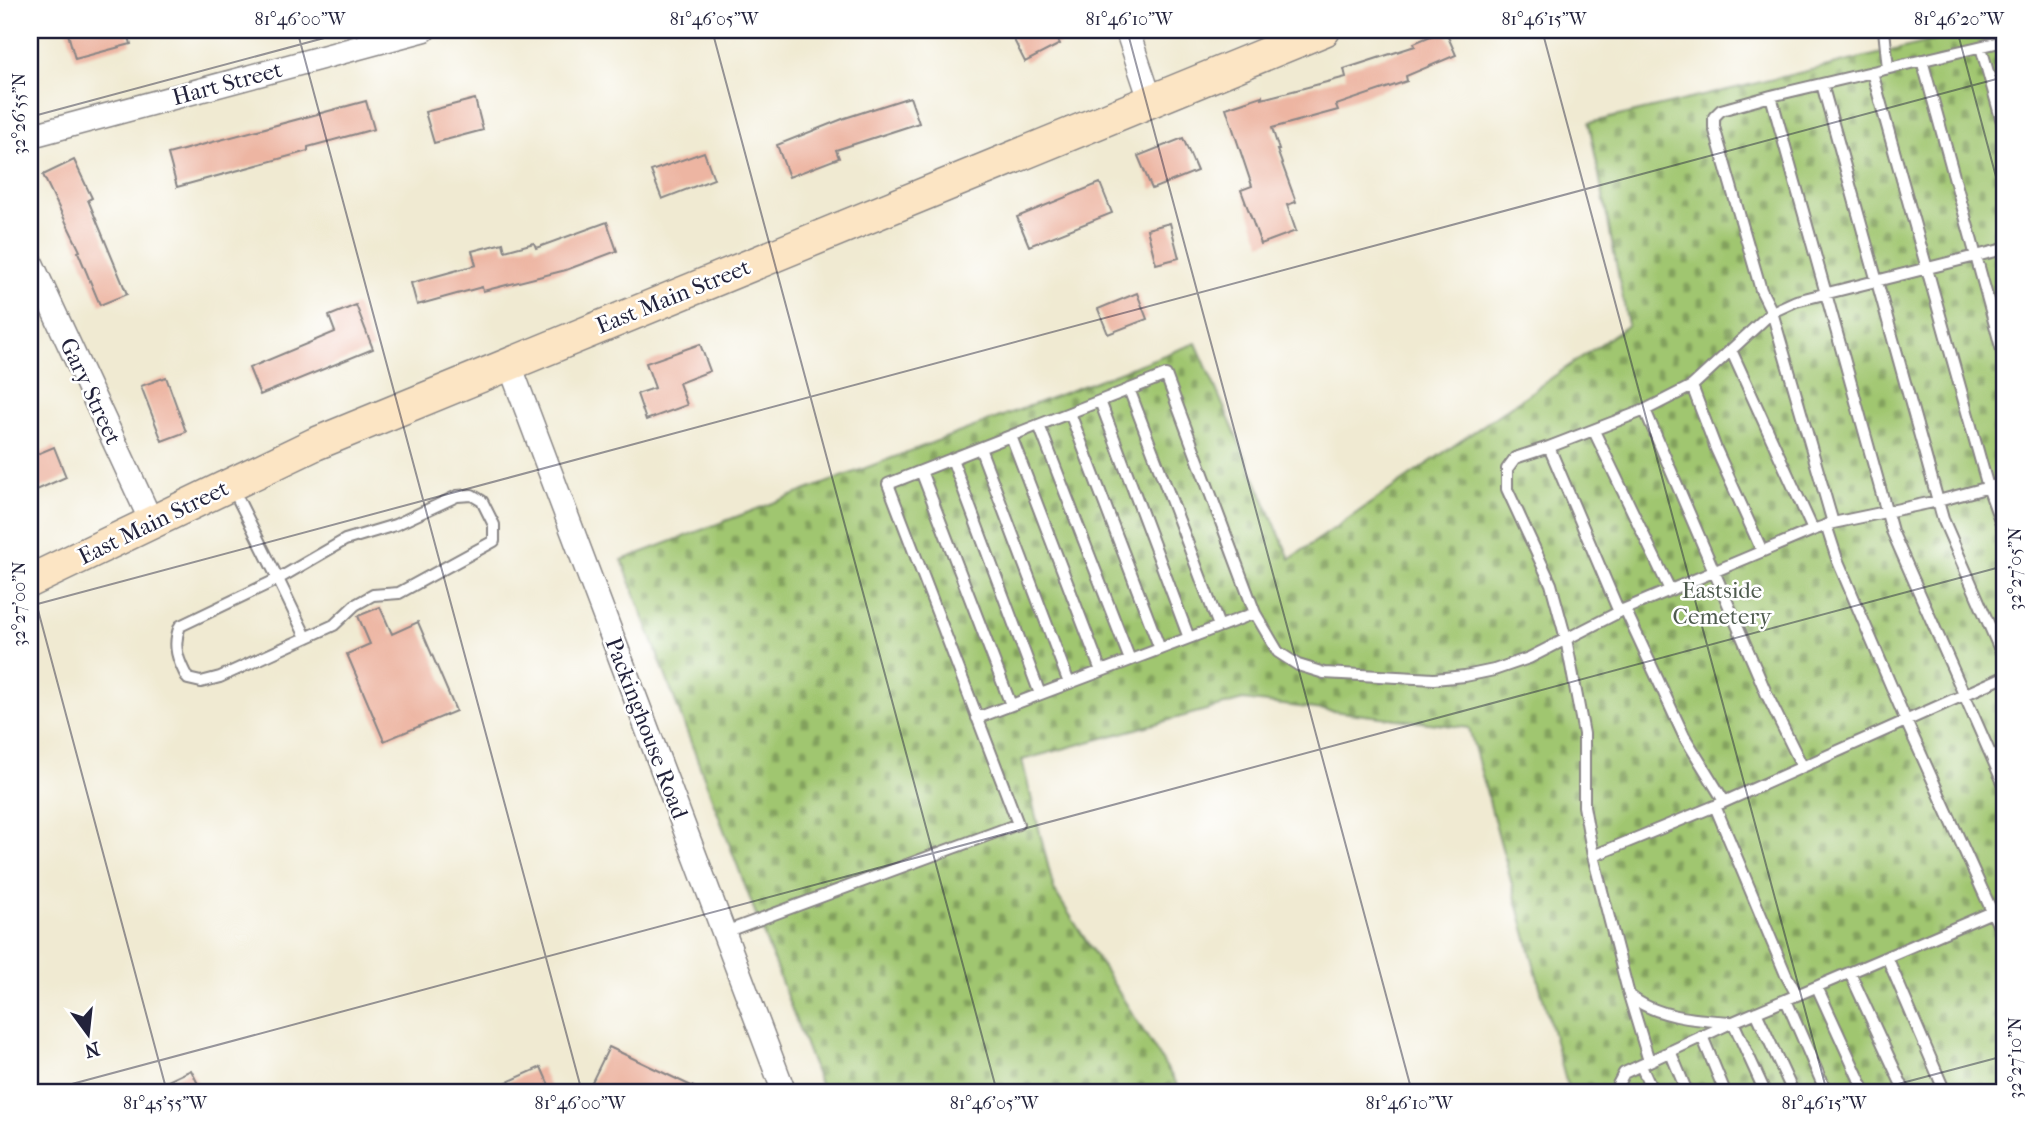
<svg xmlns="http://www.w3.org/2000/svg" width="2034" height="1122" font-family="'IM FELL French Canon',serif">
  <defs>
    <pattern id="cemetery-stones" width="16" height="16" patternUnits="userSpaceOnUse" patternTransform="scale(1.75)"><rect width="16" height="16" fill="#a0c670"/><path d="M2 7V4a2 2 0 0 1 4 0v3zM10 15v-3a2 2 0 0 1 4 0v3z" fill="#82a05d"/></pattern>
  </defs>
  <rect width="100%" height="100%" fill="#fff"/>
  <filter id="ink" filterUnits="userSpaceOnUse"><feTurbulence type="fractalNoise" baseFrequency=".0143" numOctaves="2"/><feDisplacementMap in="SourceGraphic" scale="14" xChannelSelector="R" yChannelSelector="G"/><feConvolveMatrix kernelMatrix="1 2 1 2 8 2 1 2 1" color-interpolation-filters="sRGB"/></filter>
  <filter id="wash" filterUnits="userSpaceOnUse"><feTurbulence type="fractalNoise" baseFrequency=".00686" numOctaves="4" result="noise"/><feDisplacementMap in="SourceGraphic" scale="28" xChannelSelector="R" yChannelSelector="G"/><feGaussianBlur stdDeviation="1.57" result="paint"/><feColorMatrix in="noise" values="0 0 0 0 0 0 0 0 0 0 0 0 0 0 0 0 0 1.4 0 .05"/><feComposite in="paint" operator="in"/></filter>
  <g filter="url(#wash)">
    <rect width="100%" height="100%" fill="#f0ead2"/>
    <!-- cemetery -->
    <path fill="url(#cemetery-stones)" stroke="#617456" stroke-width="2" d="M1979,30H2004V1092H1569L1469,728L1243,700L1022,760L1054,890L1182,1092H823L622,560L1196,343L1290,559L1628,325L1589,123Z"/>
    <g id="blocks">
      <!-- building -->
      <path fill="#edb5a2" d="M67,30H127L131,44L75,59Z
        M1009,30H1053L1060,44L1025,62Z
        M1445,30L1456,55L1406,76L1407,81L1336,105L1338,110L1272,128L1279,150H1277L1296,202L1287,205L1296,231L1261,244L1241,190L1252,186L1226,108L1262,96V99L1346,77L1344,69L1415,46L1414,43Z
        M910,97L919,123L836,150L839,158L789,177L777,145L845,118Z
        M475,99L483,130L434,143L425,112Z
        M366,101L374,129L308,147V151L177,187L168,154Z
        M1183,138L1197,171L1152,189L1138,156Z
        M704,152L714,179L662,199L651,171Z
        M74,160L92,198L88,200L127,294L100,305L78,252L80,251L43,175Z
        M1100,183L1112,213L1029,246L1017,217Z
        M607,222L617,251L566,270L483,291L482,287L417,305L411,283L476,265L472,251L503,243L505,251L534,243L536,248Z
        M1170,223L1179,258L1156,264L1147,229Z
        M1137,293L1147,319L1108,334L1098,309Z
        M356,305L373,349L260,395L249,368L335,332L329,316Z
        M700,344L710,371L679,383L687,405L646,420L637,394L655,388L646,363Z
        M166,377L186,432L162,441L141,386Z
        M54,447L66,477L30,493V457Z
        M380,607L392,634L418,622L456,711L384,741L347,654L370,644L358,616Z
        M609,1047L704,1092H587Z
        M541,1067L552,1092H485Z
        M191,1070L202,1092H145Z"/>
    </g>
  </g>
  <g filter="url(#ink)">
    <use href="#blocks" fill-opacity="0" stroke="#898686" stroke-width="2"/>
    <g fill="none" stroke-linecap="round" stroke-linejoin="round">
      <!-- lane casing -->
      <g stroke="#898686" stroke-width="14">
        <path id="lane" d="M1884,30L1888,68
          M1981,47L2004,129
          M1922,60L2004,358
          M1872,72L1988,487L2004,531
          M1822,84L1943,519L2004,659
          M1771,96L1892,531L2004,785
          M1731,350L1813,530
          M1692,386L1716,449L1762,551
          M1129,389L1219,626
          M1100,401L1189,638
          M1645,410L1767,695L1802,766
          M1070,413L1160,649
          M1039,425L1130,660
          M1594,431L1670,590
          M1011,436L1101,671
          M1549,447L1515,458L1507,469V489L1551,584L1566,639L1584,734V806L1593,856L1629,995L1649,1061
          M980,448L1069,683
          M952,459L1040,694
          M921,471L1011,705
          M232,487L278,579L345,540L395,525L457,496L472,495L482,501L494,525V541L399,593L373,595L355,605L334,625L220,677L201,682L188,679C178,661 172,646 180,626L278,579L306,637
          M1833,523L1772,312L1761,290L1714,127V117L1721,110L1771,96L2004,41
          M1826,525L1837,559L1906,721L2004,938
          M1625,609L1684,736L1724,801
          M1619,612L1549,447L1645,410L1692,386L1772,312L1796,301L2004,249
          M977,718L1255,613L1278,652L1298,665L1324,673L1434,679L1465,676L1494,670L1529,658L1625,609L1813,530L1833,523L1938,501L2004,483
          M1715,806L1786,975L1797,995L2004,907
          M1593,856L1715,806L2004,677
          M725,932L1018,824L888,484L1166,375L1255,613
          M1887,957L1945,1092
          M1850,973L1905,1092
          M1817,987L1865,1092
          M1629,995C1655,1017 1697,1020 1730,1022
          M1786,1000L1826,1092
          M1756,1012L1793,1092
          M1733,1022L1765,1092
          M1702,1036L1725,1092
          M1670,1051L1687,1092
          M1641,1066L1653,1092
          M1614,1092L1624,1073L1733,1022L1797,995"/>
      </g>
      <!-- street casing -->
      <g stroke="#898686" stroke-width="26">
        <path id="street" d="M1127,30L1150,99
          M30,136L424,30
          M30,260L152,523
          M509,363L784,1092"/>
      </g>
      <!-- secondary casing -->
      <g stroke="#898686" stroke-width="35">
        <path id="secondary" d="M30,581L315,444L1324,30"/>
      </g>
      <!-- lane -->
      <use href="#lane" stroke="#fff" stroke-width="10"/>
      <!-- street -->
      <use href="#street" stroke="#fff" stroke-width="23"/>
      <!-- secondary -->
      <use href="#secondary" stroke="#fce5c4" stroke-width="32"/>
    </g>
  </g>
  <!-- ticks -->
  <path fill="none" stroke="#22223b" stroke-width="2" stroke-opacity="0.45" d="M297,30L582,1092M712,30L997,1092M1127,30L1412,1092M1542,30L1827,1092M1957,30L2004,207M30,117L354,30M30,580L167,1092M30,606L2004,77M42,1092L2004,566M1868,1092L2004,1056"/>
  <g text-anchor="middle" stroke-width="5" stroke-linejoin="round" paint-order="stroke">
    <!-- street labels -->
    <g font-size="23" fill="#22223b" stroke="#fff">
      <text transform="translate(227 83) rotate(-15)" y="8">Hart Street</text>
      <text transform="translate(673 296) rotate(-22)" y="8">East Main Street</text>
      <text transform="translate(91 391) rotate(65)" y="8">Gary Street</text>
      <text transform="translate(153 522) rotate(-26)" y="8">East Main Street</text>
      <text transform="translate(647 728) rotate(69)" y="8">Packinghouse Road</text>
    </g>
    <!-- park labels -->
    <g font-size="23" fill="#4e5b4e" stroke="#fff">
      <text x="1722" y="598">Eastside<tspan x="1722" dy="26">Cemetery</tspan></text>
    </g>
  </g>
  <!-- margin -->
  <rect width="2034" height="1122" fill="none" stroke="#fff" stroke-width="77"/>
  <!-- north arrow -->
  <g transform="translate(88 1034) rotate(165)" stroke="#ffffff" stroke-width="5" paint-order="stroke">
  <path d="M0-5L12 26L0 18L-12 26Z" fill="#22223b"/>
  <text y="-10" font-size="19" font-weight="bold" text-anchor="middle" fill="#22223b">N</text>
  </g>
  <rect x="38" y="38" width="1958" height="1046" fill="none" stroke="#22223b" stroke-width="2.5"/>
  <g font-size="18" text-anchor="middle" fill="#22223b">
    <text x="300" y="25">81°46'00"W</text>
    <text x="714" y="25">81°46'05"W</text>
    <text x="1129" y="25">81°46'10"W</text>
    <text x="1544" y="25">81°46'15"W</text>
    <text x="1959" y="25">81°46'20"W</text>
    <text transform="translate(19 114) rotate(-90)" y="6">32°26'55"N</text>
    <text transform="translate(2015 569) rotate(-90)" y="6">32°27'05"N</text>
    <text transform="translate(19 604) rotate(-90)" y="6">32°27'00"N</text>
    <text transform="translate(2015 1058) rotate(-90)" y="6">32°27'10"N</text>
    <text x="165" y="1109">81°45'55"W</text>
    <text x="580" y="1109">81°46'00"W</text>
    <text x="994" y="1109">81°46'05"W</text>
    <text x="1409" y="1109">81°46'10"W</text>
    <text x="1824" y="1109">81°46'15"W</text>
  </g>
</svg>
